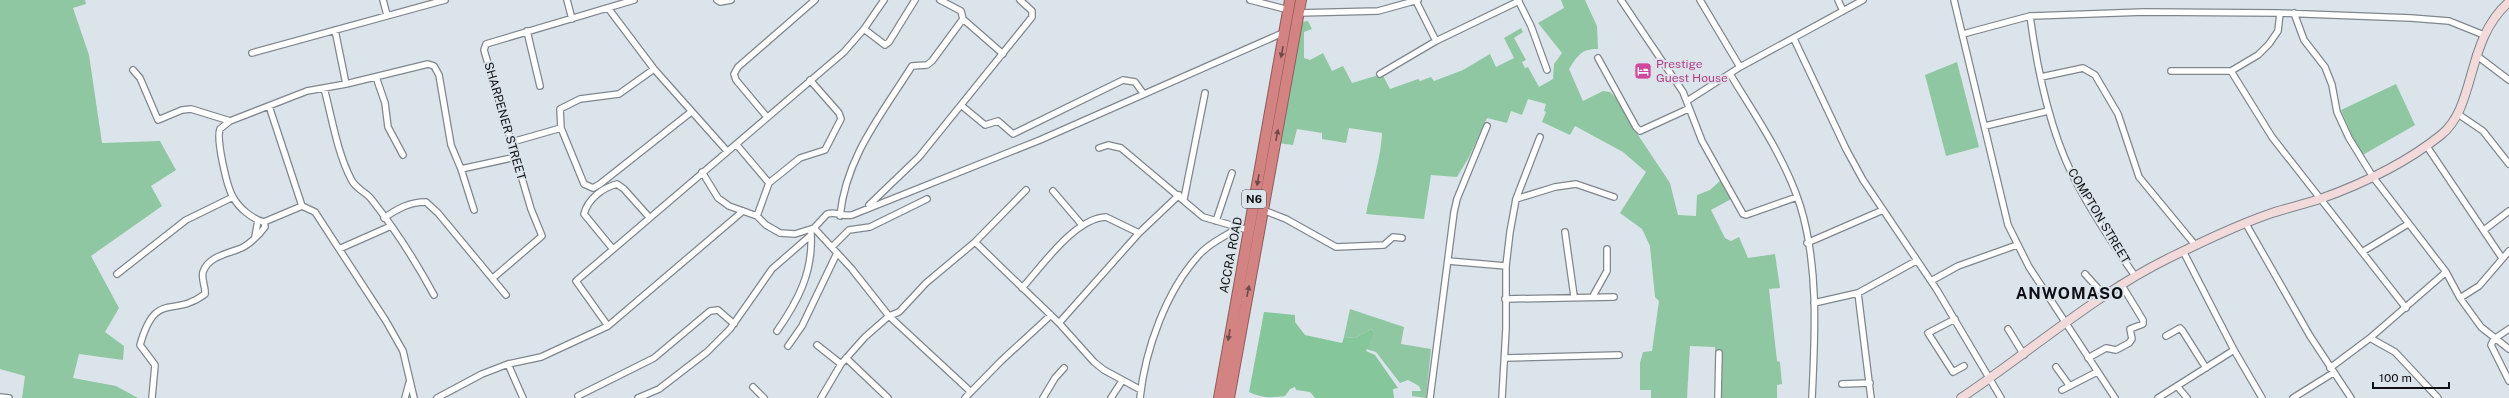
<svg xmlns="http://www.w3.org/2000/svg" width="2509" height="398" font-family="'Public Sans',sans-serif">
  <rect width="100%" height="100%" fill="#dce4eb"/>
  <!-- green -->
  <path fill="#8ec7a1" d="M0,0H85L86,4L73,8L89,55L102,143L160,141L176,170L151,186L162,206L91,256L119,308L105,332L124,346L123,360L79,354L73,378L116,386L138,398H22L25,376L0,369Z
    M1561,0H1585L1597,26L1598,49C1581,48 1577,57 1569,69L1583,101L1603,91L1610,92L1617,99L1640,138L1670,183L1678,215L1696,216L1697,195L1710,190L1721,180L1733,198L1711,210L1725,238L1731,241L1739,237L1748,258L1775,254L1780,288L1769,289L1777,361L1780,362L1782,384L1777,385V398H1720V352H1715V347L1690,346L1687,398H1651V390H1640V363L1643,352L1652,351L1659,301L1655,297L1650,246L1642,229L1620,213L1646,172L1623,152L1575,126L1570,135L1542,122L1546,112L1544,111L1546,104L1528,99L1522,115L1511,111L1507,123L1487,118L1469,157L1457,177L1431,175L1424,219L1366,214C1371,188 1381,158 1382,133L1349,128L1346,143L1322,139V133L1297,129L1293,145L1278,143L1301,22L1308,21L1312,29L1304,32V58L1310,60L1323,53L1332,71L1343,66L1352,83L1382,74L1390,89L1418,79L1420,81L1431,77L1434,81L1463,70L1490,54L1496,67L1514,58L1504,38L1521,28L1523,32L1514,38L1526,60L1522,62L1525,68L1528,67L1539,87L1553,79L1554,64L1562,53L1538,23L1564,8Z
    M1957,62L1979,147L1946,156L1925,75Z
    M2396,84L2415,125L2361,156L2341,110Z
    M1350,309L1404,327L1401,344L1431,349L1426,398L1412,396V391H1421L1419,386L1408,380L1400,383L1376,352L1366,349L1375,333L1371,329L1355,338L1344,337Z"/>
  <!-- forest -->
  <path fill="#85c69a" d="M1264,312L1295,315V322L1305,335L1342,343L1344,337L1355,338L1371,329L1375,333L1366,351L1375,355L1398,388L1393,389L1394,398H1315L1310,392L1296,390L1295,387L1290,389L1285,396C1270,398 1262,398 1249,392Z"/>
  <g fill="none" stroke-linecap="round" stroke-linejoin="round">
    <!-- street casing -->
    <g stroke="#7f868d" stroke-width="8">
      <path id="street" d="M383,0L387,15
        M567,0L572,19
        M717,0L720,2L731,0
        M1250,0L1289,10
        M1518,0L1531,26L1547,70
        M1621,0L1683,92L1702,141L1743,214L1746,215L1797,197
        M1700,0L1740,67
        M1838,0L1843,11
        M1954,0L2008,225L2029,267L2115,398
        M1416,1L1436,41
        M608,8L654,69L727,151
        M1298,13L1378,11L1418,0
        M2294,13L2304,40L2325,67L2332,85L2337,112L2349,138L2373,177L2446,272L2460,298L2481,327L2509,349
        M2030,16C2037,68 2048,124 2071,172C2089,209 2112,243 2135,276
        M963,19L1003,54
        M864,29L885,45L889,42L915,0
        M335,30L346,84
        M527,31L540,86
        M1963,34L2030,16L2144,12L2280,13L2411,18L2449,21L2484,35
        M1794,39L1846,149L1863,180L1937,290L2001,398
        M252,53L445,0
        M2476,55L2509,80
        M1598,58L1636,127L1640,131L1688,109
        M654,69L619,94L580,99L560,109L561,128L584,184L593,188L600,184L691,112
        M133,70L140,78L158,120L182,110L191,109L230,121
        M2171,71H2231L2258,55L2269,44L2278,31L2280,13
        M2231,71L2272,137L2406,308
        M1380,74L1436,41L1519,1
        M1730,74C1755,115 1785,158 1800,205C1819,266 1815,335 1812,398
        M376,77L385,103L388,127L403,155
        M2041,77L2083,68L2095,75L2118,114L2139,177L2196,246
        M324,88C332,118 337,152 351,179C356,190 366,191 372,200C395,229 416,262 434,295
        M1687,101L1740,67L1863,0
        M269,106L302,206
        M962,106L985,125L998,121L1013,134L1123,80L1135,82L1143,93
        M2458,114L2483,131L2509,164
        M767,117L736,80L734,74L738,67L815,0
        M1985,126L2048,111
        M512,142L561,128
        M736,144L769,183L757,216
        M2426,145L2502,258
        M1099,148L1108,145L1121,148L1203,217L1248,230
        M461,169L474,210
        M702,172L718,198L729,206L757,216L766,225L780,233L795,234L814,228L827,214C836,211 842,217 852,215L1040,140L1285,32
        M769,183L800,158L825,150L841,119L839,113L810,80
        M1053,191L1082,225
        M1184,199L1205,93
        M1516,199L1555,187L1576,184L1614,197
        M869,205L919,157L1032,17V11L1020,0
        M1263,210L1286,219L1336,247L1384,245L1393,237L1402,238
        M840,216C846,157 881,115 912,66L927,65L932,61L963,19L961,11L940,0
        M384,218C397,209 409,202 426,202L438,213L506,295
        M1216,221L1232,173
        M2246,224L2310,336L2351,398
        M814,228L851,268L889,316L971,392
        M2484,230L2509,211
        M1565,232L1574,296
        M255,237L258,220
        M975,242L1059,323L1094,362L1104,370L1141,390
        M1807,243L1883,210
        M832,247L849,230L870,227L927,199
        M612,248L584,214C588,199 602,188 617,184L624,189L649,217
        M339,249L391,226
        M2183,251L2234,350L2262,398
        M2362,252L2408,224
        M1448,261L1506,266
        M117,274L186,220L233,197
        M2085,274L2104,295
        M493,278L542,236L531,209L484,50L486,44L634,0
        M1931,281L1958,266L2017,245
        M1022,288C1042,266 1075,218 1106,217L1139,233
        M1858,293L1871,398
        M1593,296L1607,271V249
        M2460,298L2479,286L2509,251
        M1505,299L1614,297
        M1814,303L1858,293L1916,261
        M1955,319L1928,333L1953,372L1964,366
        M1059,323L1139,233L1179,195
        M608,326L576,281L844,52L864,29L884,0
        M2008,329L2024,355
        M2509,329L2494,339L2491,345L2509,381
        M777,331C798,301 813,272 811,235
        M2166,336L2180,328L2182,330L2206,368
        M2370,338L2395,352L2438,398
        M817,345L841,364
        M788,346L802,326L837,253
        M846,358L888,398
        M1505,358L1619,355
        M2088,358L2106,348L2116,350L2129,343L2132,339L2130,329L2143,324V320L2121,284
        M508,364L523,398
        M2056,367L2069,385
        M2330,368L2370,338L2446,272
        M1842,384L1870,383
        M2177,386L2187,398
        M753,387L764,398
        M2062,390L2097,372
        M578,396L654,358L710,311L718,310L734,324
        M0,397L9,398
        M152,398L155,365L140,345C156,289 172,319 205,294C206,287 201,280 203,272C208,257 226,254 239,249C248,246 260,234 265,227L264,222
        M405,398L409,383
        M414,398L403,351L386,321L315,212L302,206L264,222C252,219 239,208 233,197C227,187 216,140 220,129L230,121L307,91L346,84L428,64L434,66L439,75L451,145L461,169L516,157
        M437,398L482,374L508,364L541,357L608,326L743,211
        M638,398L659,389L707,352L730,329L772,269L811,235V229
        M821,398L841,364L865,337L889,316L899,312L926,283L975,242L1026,190
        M965,398L1001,361L1051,315
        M1043,398L1055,378L1064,368
        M1111,398L1122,381
        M1140,398C1145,350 1166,291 1199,255C1210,242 1225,237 1239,227
        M1430,398L1454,212L1457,199L1487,126
        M1502,398L1506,329V266L1510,232L1516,199L1540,137
        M1718,398L1719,353
        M2158,398L2234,350
        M2293,398L2333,373"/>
    </g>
    <!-- secondary casing -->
    <g stroke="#7f868d" stroke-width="10">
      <path id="secondary" d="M1961,398C2030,352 2094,295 2169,258C2202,242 2237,225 2272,213C2288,208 2304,204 2320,199C2362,184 2406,163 2441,135C2477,106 2465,40 2509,2"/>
    </g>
    <!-- highway casing -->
    <g stroke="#8e5b5b" stroke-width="12">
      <path id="highway" d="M1219,398L1290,0
        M1229,398L1301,0"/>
    </g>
    <!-- street -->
    <use href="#street" stroke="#fff" stroke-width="5.5"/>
    <!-- secondary -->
    <use href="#secondary" stroke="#f2dada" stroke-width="8"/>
    <!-- highway -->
    <use href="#highway" stroke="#d38482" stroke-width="10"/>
  </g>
  <!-- one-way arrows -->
  <defs><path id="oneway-solid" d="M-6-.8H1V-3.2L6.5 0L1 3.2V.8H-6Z"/></defs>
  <g fill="#704a4a">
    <use href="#oneway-solid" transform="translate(1282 52) rotate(101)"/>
    <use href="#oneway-solid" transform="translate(1277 135) rotate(-79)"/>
    <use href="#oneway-solid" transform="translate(1258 180) rotate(100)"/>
    <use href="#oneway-solid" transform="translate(1248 291) rotate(-79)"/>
    <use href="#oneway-solid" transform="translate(1229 335) rotate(100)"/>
  </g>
  <!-- icons -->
  <defs>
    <g id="hotel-square" transform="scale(0.9)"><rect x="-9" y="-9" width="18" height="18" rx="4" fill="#d1479c" stroke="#dce4eb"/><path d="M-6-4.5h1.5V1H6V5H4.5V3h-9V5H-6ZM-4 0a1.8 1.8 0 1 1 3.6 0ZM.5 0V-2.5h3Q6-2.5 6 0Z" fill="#fff"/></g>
  </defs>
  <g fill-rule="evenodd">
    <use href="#hotel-square" x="1643" y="71"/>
  </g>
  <g text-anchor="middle" stroke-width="4" stroke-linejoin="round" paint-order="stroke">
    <!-- shield labels -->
    <rect fill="#dce4eb" stroke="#4b4f53" stroke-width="1" x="1242" y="190" width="24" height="18" rx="3"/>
    <g font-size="11" font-weight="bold" fill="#0d0f12">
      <text x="1254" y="203">N6</text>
    </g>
    <!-- hotel labels -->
    <g font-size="12" fill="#b23c85" stroke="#dce4eb" text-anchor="start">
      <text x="1656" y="68">Prestige<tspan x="1656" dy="14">Guest House</tspan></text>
    </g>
    <!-- street labels -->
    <g font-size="12" fill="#0d0f12" stroke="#dce4eb">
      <text transform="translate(505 121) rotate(74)" y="4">SHARPENER STREET</text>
      <text transform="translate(2099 216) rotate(59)" y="4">COMPTON STREET</text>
      <text transform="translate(1231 255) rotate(-79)" y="4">ACCRA ROAD</text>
    </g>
    <!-- district labels -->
    <g font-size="16" font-weight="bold" letter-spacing="1" fill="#0d0f12" stroke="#dce4eb">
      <text x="2070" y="299">ANWOMASO</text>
    </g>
  </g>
  <!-- scale -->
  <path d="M2373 382v6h76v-6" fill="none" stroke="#0d0f12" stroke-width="2"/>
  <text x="2379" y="382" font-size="12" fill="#0d0f12" stroke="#dce4eb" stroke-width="3" paint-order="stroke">100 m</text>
</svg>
